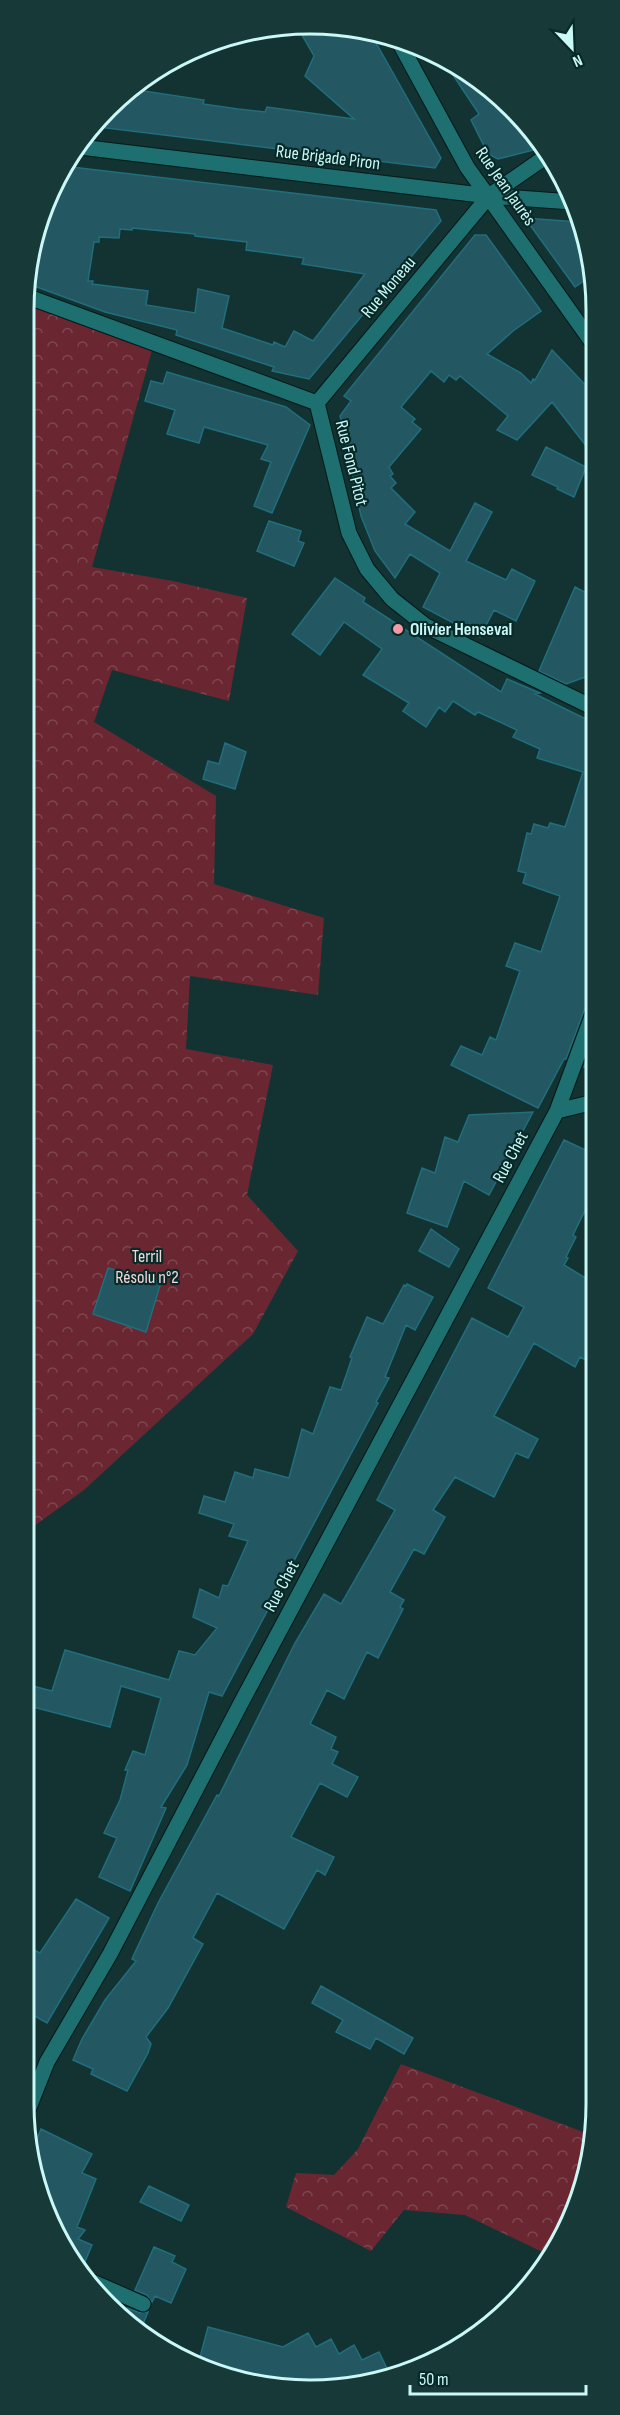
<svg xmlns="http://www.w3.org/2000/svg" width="620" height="2415" font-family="'Sofia Sans Condensed',sans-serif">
  <defs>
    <pattern id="forest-crowns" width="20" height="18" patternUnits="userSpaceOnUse" patternTransform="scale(1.5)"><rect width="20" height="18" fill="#6a2732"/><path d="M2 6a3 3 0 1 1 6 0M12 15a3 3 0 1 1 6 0" fill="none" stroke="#7e4750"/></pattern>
  </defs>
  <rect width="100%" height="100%" fill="#123332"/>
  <!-- forest -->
  <path fill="url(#forest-crowns)" d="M26,296L154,343L92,567L173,581L247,598L229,701L112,670L94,722L216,796L214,884L324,918L318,995L190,976L186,1049L273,1065L247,1195L298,1251L253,1334L84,1490L34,1526L25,1554Z
    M401,2064L594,2136L593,2143L558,2248L551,2256L465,2215L404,2210L371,2251L286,2207L296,2173L334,2175L358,2149Z"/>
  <!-- building -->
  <path fill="#235761" stroke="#216e7d" stroke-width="1.5" fill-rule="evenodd" d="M348,26L371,34L441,158L435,168L98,127L119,102L129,104L131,89L204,100L203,104L238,109L265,112L267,107L354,119L305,76L314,56L302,35L312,29Z
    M444,59L512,108L541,148L498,159L488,154L471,120L479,114L443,60Z
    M63,166L436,210L441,221L309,379L272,371L274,367L176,335L177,330L105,312L26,283V272ZM132,228L195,234V236L247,242L246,250L304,258L302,264L365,274L313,341L294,331L285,347L274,342L273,345L222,328L229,296L198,289L195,313L146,305L148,291L92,284L93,281H88L94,242H99V237L119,238L120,229L132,230Z
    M525,218L578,222L594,274L575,287Z
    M475,235H486L541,311L513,331L487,354L521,373L531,383L533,379L535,380L552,350L594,394V456L552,402L517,440L497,430L508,416L460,376L456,380L449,375L444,382L431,371L401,407L415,419L412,422L421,429L389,467L393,474L390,476L396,483L391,488L415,512L405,524L450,551L475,503L492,512L466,561L506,580L512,569L535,581L516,621L494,610L480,637L423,607L440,573L410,554L395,578L375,551L361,516L340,416L351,401L344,396Z
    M167,372L286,407L310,425L272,513L254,506L271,462L261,459L268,445L204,427L199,443L167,434L175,410L145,401L151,381L163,384Z
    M546,447L586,467L574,497L557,489L558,487L532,475Z
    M269,521L301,531L298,541L304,543L294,566L257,551Z
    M335,578L365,598L363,602L501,692L507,679L540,693L535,694L594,723V1001L585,1008L566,1059H564L538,1108L451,1065L461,1046L482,1055L490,1037L496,1040L520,971L506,966L515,943L541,952L560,896L523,883L526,873L518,871L527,833L531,834L534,824L548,828L550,823L565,827L583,772L537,758L540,749L513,737L517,730L478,712L475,715L453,701L445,712L439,707L426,727L403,711L409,703L363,675L382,649L344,622L320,655L292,634Z
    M575,587L594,597V674L566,684L539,671Z
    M225,743L246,752L235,789L203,779L208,761L219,764Z
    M594,1040V1071L584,1067Z
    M533,1112L489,1195L464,1181L447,1227L407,1213L422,1168L435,1173L445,1137L458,1142L469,1115Z
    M564,1140L594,1154V1192L573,1235L576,1237L566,1257L568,1258L564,1265L594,1283V1364L580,1357L575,1367L534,1343L494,1416L538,1439L528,1458L516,1453L494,1497L455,1477L433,1510L445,1517L424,1554L414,1549L390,1592L404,1600L400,1607L403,1609L378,1658L367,1652L344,1699L327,1690L310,1724L336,1737L331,1749L338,1752L332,1764L358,1777L347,1797L320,1783L291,1837L334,1857L325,1875L317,1870L284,1929L217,1893L193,1938L203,1944L168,2008L146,2037L151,2044L148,2053L127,2091L91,2074L93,2069L73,2060L82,2039L105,2000L136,1961L132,1959L158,1903L217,1795L219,1796L295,1643L324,1594L341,1604L395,1510L377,1500L472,1318L508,1337L524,1307L488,1288Z
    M431,1229L459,1249L449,1267L419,1251Z
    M108,1268L161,1282L146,1332L93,1314Z
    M407,1284L433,1297L415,1330L406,1325L385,1377L389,1378L376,1402L378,1403L222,1696L209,1692L187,1765L161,1807L166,1808L130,1891L99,1877L117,1838L104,1833L120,1800L128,1770H125L133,1751L145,1755L161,1698L121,1686L110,1727L25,1705V1684L52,1691L65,1650L169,1680L179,1651L195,1655L217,1628L193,1617L200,1589L219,1598L223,1585L228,1586L248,1541L229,1536L234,1524L199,1513L204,1496L225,1502L235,1472L253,1478L255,1469L289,1478L302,1429L313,1434L330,1387L341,1390L352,1358L350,1357L367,1317L383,1324L404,1285L406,1286Z
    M76,1899L109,1918L47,2023L24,2010V1945L40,1953Z
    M321,1986L413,2038L404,2054L376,2038L370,2049L336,2032L343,2020L312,2003Z
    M41,2129L92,2154L82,2173L96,2179L77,2227L85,2230L78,2239L92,2245L81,2271L46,2214L33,2149Z
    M149,2186L189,2205L181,2221L140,2202Z
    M154,2247L175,2256L172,2262L186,2269L171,2303L155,2296L152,2302L147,2295L135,2290Z
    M127,2308L140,2313L148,2312L141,2329L124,2316Z
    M208,2327L283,2347L308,2333L316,2347L331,2339L339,2354L354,2345L362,2360L379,2352L391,2377L291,2390L198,2365Z"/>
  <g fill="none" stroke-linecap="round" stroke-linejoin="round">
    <!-- minor casing -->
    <g stroke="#001a1a" stroke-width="17">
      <path id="minor" d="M399,42L467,167L594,345
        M80,147L489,196L572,202
        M26,296L317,403L349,533L367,569L392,599L426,626L594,708
        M317,403L489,196L541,160L548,158
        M557,1111L594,1011
        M26,2115L47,2062L110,1954L241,1703L557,1111L594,1102
        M86,2279L143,2304"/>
    </g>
    <!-- minor -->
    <use href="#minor" stroke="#1d706f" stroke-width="15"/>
  </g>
  <!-- markers -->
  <circle fill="#f49aa3" stroke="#072928" stroke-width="2" cx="398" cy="629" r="6"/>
  <g text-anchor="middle" stroke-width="4.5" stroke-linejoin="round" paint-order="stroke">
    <!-- street labels -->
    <g font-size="18" fill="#c9f8f6" stroke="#072928">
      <text transform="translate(328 157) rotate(7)" y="6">Rue Brigade Piron</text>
      <text transform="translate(506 186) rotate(55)" y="6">Rue Jean Jaurès</text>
      <text transform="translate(388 287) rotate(-50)" y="6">Rue Moneau</text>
      <text transform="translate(352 463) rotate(76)" y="6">Rue Fond Pitot</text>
      <text transform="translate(510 1157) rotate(-62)" y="6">Rue Chet</text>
      <text transform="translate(281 1586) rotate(-62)" y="6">Rue Chet</text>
    </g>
    <!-- poi labels -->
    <g font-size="18" font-weight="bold" fill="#c9f8f6" stroke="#072928" text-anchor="start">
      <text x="410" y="635">Olivier Henseval</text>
    </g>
    <!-- park labels -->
    <g font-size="18" fill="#f3d7d8" stroke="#072928">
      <text x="147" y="1262">Terril<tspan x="147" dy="21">Résolu n°2</tspan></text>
    </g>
  </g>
  <!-- crop -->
  <path d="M0 0H620V2415H0ZM310 34H310A276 276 0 0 1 586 310V2104A276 276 0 0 1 310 2380H310A276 276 0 0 1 34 2104V310A276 276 0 0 1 310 34Z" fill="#173a38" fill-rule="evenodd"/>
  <path fill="none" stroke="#c9f8f6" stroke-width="3" d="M310 34H310A276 276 0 0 1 586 310V2104A276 276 0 0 1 310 2380H310A276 276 0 0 1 34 2104V310A276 276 0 0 1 310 34Z"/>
  <!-- north arrow -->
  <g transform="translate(572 48) rotate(157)" stroke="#072928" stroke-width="4.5" paint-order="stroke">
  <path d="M0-4.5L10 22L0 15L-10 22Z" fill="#c9f8f6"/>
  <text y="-9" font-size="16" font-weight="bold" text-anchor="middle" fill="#c9f8f6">N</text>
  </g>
  <!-- scale -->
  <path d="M410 2385v9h176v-9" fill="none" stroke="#c9f8f6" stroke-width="3"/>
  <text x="419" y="2385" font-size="18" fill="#c9f8f6" stroke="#072928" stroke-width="4.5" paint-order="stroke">50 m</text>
</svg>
